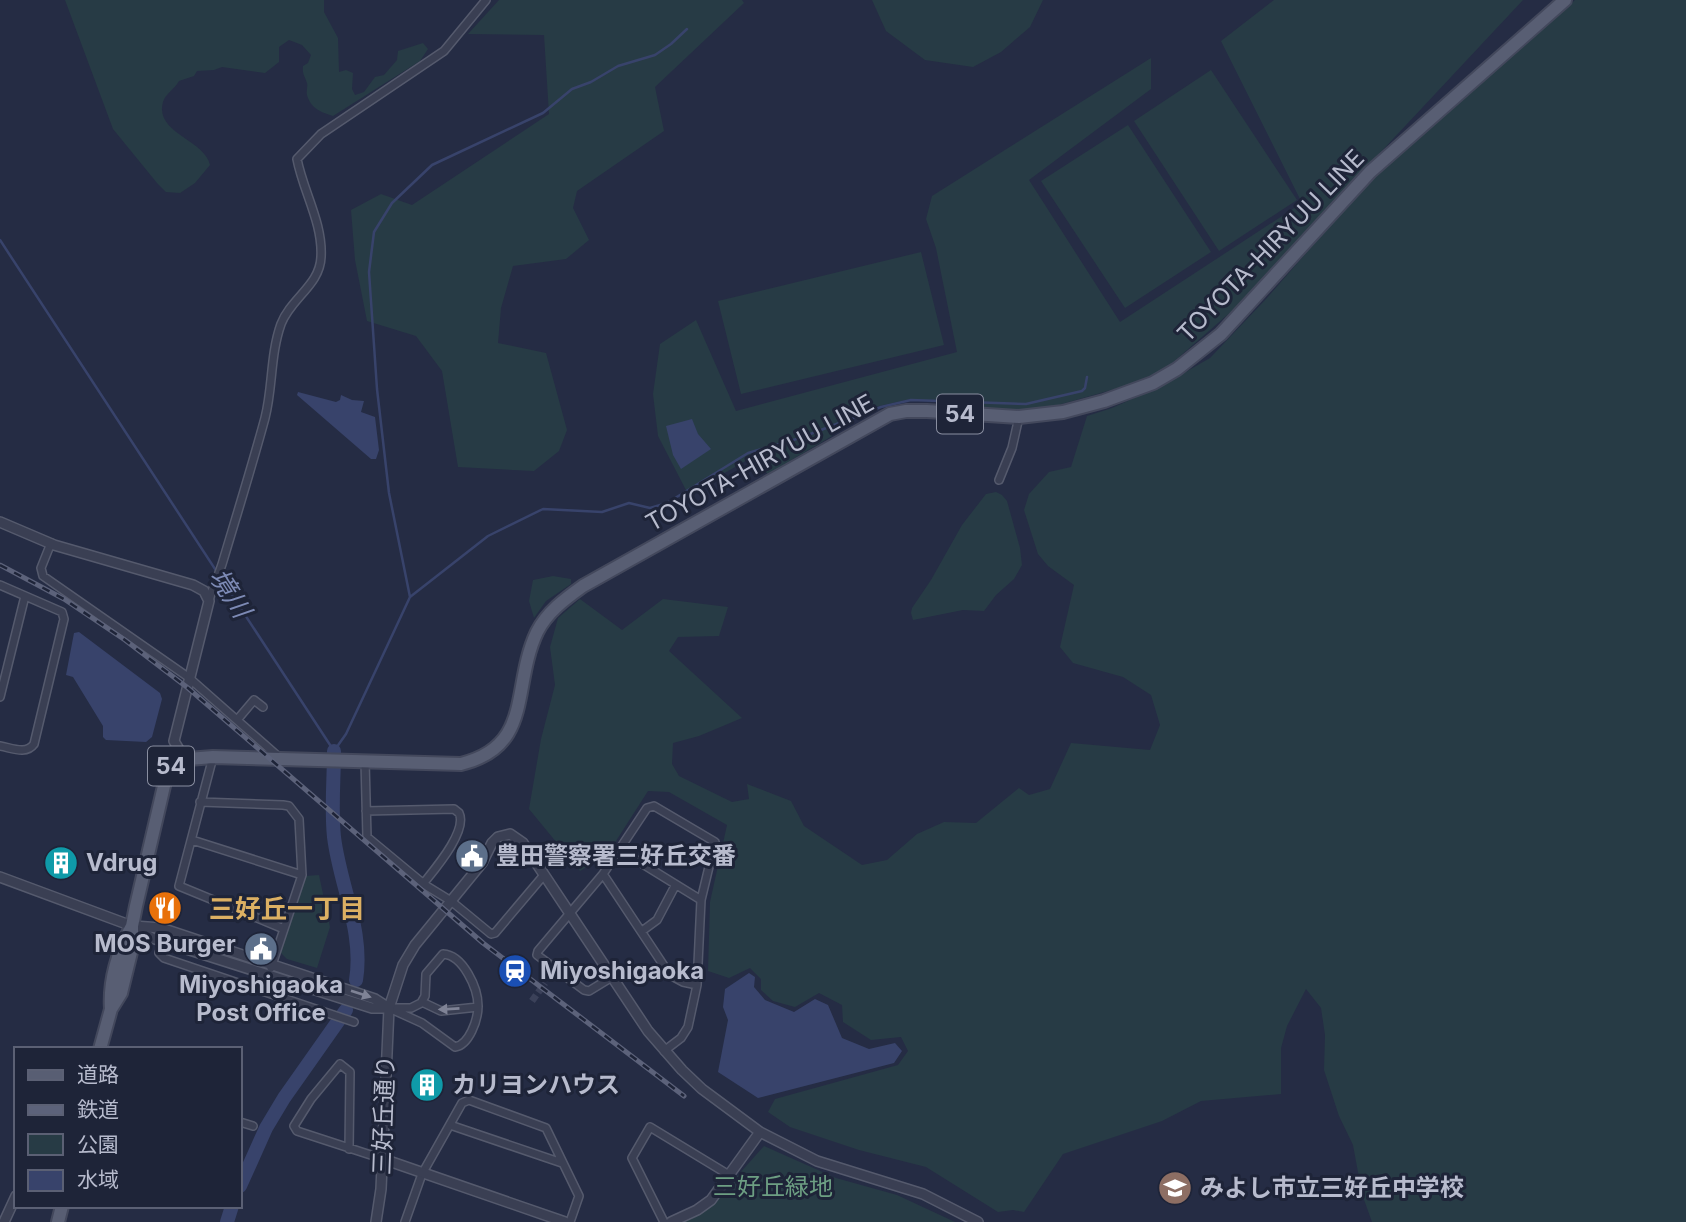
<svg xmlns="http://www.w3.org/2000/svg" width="1686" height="1222" font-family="Inter,'Noto Sans JP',sans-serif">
  <rect width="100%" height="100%" fill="#252c44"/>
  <!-- green -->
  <path fill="#273b45" d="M65,0H324V12L338,38L339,72L346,70L353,73L352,89L355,95L364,92L375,77L384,75L397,60L398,51L423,43L428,49L420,61L333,116C321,112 311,109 307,95C306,91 308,87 307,83C305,76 302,75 303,66L308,63L311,55L302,45L289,40L279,47V62L265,73L222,67L214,70L197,71L194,76L179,81C175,89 165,94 163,102C154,133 205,140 210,165L195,183L180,193L166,192L157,183L113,129Z
    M499,0H742L744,3L655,87L664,131L577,191L573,208L589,240L566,259L513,266L501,308L498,343L546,353L567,430L559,451L534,471L458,467L442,371L416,336L367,321L355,260L351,210L381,194L412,205L549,114L544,35L468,34Z
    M872,0H1043L1030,27L1001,52L973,67L925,60L886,31Z
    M1274,0H1523L1233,310L1163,371L1122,387L1044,409H991L911,399L843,414L832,436L768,474L749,459L688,494L658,436L653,394L660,344L696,320L736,411L957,352L936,248L926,219L932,196L1151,58V89L1029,180L1120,322L1302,203L1221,41Z
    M1575,0H1686V1222H1372L1362,1194L1353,1145L1339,1116L1324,1070L1325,1035L1321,1008L1306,989L1287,1026L1281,1048V1094L1201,1101L1162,1121L1063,1154L1024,1212L1013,1210L998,1212L926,1167L859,1150L790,1127L768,1112L775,1099L898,1065L908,1051L901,1037L871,1040L843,1022L842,1005L819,993L795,1007L773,1001L761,990V979L750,968L729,978L708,971L710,902L727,825L669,792L648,791L607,855L580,871L529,809L541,739L555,685L550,647L558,618L580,599L622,630L663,599L728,607L719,636L678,637L669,651L742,718L699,736L673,743L672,764L679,776L732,802L749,799L747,784L791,801L804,826L862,865L887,860L917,834L944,822L976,823L1019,788L1029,795L1050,789L1071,743L1150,750L1160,725L1151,695L1123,677L1073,663L1060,647L1074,585L1048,566L1038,554L1024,510L1029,494L1049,472L1071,467L1087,416L1112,408L1163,385L1210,358L1266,299L1369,181Z
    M1211,70L1297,200L1219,251L1134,121Z
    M1128,125L1211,252L1125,308L1041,181Z
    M921,252L944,345L741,394L718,301Z
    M996,492L1002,495L1007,501L1020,548L1022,565L1014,579L996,595L984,611L963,610L913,620L911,613L912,608L931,580L962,525L986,494Z
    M553,576L571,579V584L546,601L534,618L529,601L533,580Z
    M319,875L330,927L317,968L287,959L280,952L305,876Z
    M764,1146L836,1178L897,1195L955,1222H679L714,1202Z"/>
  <!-- water -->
  <path fill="#38436b" d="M298,392L336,402L340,400L341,395L352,400L364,401L361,412L375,417L379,450L376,459H371L297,395Z
    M692,419L698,434L711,449L681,469L673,455L666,426Z
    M79,632L160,693L162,699L152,737L146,742L106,740L103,737V726L73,677L66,675L74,633Z
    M749,973L755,977L754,987L765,1000L794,1012L815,999L828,1005L842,1038L869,1049L895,1043L902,1051L894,1063L758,1098L718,1072L728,1020L723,1007L725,989Z"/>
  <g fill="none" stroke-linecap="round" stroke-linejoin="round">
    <!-- stream -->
    <path stroke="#38436b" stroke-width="2.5" d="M0,240L334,751L346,734L410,597L488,536L543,509L602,512L629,503L650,508L667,503L748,453L800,438L881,407L911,400L1026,404L1082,391L1085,388L1087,377
      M410,597L389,493L377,389L369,272L374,232L392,203L432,165L543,113L572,89L591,82L618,66L655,55L671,44L687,29"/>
    <!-- river -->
    <path stroke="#38436b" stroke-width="14" d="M334,751C334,779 331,809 334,837C340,886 364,931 356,980
      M240,1186L266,1128L284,1098L346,1010
      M227,1222L232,1206"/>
    <!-- minor-tunnel -->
    <path stroke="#3b4159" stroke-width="7" stroke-dasharray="7 3.5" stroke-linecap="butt" d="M532,1001L545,983"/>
    <!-- minor casing -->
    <g stroke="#555a6d" stroke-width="10">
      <path id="minor" d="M999,480L1012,448L1019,417
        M51,543L41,568L43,576L188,677L281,759
        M0,585L62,612L64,619L34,744C26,755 12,748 0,746
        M209,601C212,588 219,575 223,561C237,514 252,466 265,418C273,387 270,355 281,324C291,298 320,285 321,257C323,223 303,191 297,159L321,134L444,51L486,0
        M0,697L25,596
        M237,720L254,700L263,707
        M213,757L179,886L284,929
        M365,761L367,837L425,885L451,901L491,934L495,933L544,875
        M200,802L283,805L289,806L299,819L302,875L271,968
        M366,811L454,809L459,813C468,831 434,870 423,884
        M192,840L302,875
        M620,850L701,900
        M603,874L670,975L683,982L697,985
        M642,931L657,920L675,886
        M163,941L159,953L164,958L354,1022
        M443,954C463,955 478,988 478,1006C478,1020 469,1045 455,1047L422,1023L389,1008H411L421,1003L425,996L426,974Z
        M612,977L589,991L584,990L537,955L538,951L603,874L647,808L654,806L715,842L701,900L697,985L688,1027L681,1038L664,1051
        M422,1002L441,1011L478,1007
        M240,1122L253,1126
        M450,1125L562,1163
        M349,1149L350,1072L340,1064L311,1099L294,1126L297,1131L383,1159
        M405,1222L422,1174L462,1103L469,1100L546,1128L579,1196L570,1222
        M664,1222L632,1158L650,1127L729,1175"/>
    </g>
    <!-- tertiary casing -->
    <g stroke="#555a6d" stroke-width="12">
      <path id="tertiary" d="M0,522L54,545L193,585L204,591L209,601L174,741L184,758
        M0,877L132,926L152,938L372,1008H389
        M134,926L161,928L375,999L389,1008
        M383,1159L565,1222
        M4,1222L16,1196
        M376,1222L381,1189L389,1008L403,965L415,945L482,863L492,843L498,837L510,834L523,843L648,1031L682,1070L702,1089L760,1132L817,1161L923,1194L978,1222
        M671,1222L697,1210L711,1200L760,1132"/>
    </g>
    <!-- primary casing -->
    <g stroke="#43485c" stroke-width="16">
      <path id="primary" d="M111,1009C109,981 118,950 132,926
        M100,1049L111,1009L121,993L132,948V926L136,906L167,773L176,760L213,757L461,764C534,746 511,687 537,632C547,612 565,599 583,586L890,414L906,411H927L1019,417L1063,412L1104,401L1153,383L1177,369L1221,334L1370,172L1565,0
        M58,1222L62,1206"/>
    </g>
    <!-- minor -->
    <use href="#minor" stroke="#3a3f53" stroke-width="7"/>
    <!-- tertiary -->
    <use href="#tertiary" stroke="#3a3f53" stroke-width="9"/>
    <!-- primary -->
    <use href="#primary" stroke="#585e73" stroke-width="12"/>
    <!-- rail casing -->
    <g stroke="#5c627a" stroke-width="5">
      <path id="rail" d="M0,565L64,599L125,640L188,688L483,943L684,1096"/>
    </g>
    <!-- rail -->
    <use href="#rail" stroke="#1e2438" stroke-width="2.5" stroke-dasharray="8" stroke-linecap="butt"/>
  </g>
  <!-- one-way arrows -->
  <defs><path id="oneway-solid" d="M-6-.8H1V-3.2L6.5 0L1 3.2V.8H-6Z" transform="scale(1.75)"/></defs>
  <g fill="#7f8396">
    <use href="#oneway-solid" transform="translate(361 994) rotate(18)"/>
    <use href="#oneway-solid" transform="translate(449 1009) rotate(177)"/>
  </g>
  <!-- icons -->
  <defs>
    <g id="civic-disc" transform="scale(1.75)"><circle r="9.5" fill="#5c6f8a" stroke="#1e2438"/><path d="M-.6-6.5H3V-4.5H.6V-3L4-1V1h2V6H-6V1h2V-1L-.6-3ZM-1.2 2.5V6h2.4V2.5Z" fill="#fff"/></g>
    <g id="building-disc" transform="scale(1.75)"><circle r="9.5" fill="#0f9aa8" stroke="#1e2438"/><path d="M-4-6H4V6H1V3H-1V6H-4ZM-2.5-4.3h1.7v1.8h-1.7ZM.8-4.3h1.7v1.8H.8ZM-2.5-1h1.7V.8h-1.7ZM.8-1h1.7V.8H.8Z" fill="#fff"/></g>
    <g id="restaurant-disc" transform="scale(1.75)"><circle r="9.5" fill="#e8710a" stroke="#1e2438"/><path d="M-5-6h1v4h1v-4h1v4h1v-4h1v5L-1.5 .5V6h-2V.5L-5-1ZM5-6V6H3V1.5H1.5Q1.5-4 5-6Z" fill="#fff"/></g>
    <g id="station-disc" transform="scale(1.75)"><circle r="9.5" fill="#1a4fb4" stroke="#1e2438"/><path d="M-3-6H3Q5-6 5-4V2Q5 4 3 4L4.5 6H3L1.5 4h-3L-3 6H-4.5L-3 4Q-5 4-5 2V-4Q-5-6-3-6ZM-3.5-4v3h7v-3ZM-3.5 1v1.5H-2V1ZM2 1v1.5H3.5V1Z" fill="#fff"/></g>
    <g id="school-disc" transform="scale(1.75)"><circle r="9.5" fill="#8d6e63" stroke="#1e2438"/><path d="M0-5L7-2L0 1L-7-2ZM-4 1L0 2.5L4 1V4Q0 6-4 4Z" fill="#fff"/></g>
  </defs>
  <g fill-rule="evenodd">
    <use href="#civic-disc" x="472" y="856"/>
    <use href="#building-disc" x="61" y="863"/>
    <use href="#restaurant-disc" x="165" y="908"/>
    <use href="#civic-disc" x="261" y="949"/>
    <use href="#station-disc" x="515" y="971"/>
    <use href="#building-disc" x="427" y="1085"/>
    <use href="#school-disc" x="1175" y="1188"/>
  </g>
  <g text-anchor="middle" stroke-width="6" stroke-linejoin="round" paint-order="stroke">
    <!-- shield labels -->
    <g fill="#1e2438" stroke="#898ea0" stroke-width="2">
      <rect x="937" y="394.5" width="46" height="39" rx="5"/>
      <rect x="148" y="746.5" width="46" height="39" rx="5"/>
    </g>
    <g font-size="23" font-weight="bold" fill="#b7bbcd">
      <text x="960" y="422">54</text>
      <text x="171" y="774">54</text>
    </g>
    <!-- street labels -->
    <g font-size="24" fill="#b7bbcd" stroke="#1e2438">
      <text transform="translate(1271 246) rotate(-46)" y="8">TOYOTA-HIRYUU LINE</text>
      <text transform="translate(760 463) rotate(-29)" y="8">TOYOTA-HIRYUU LINE</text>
      <text transform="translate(384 1115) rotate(-88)" y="8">三好丘通り</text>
    </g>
    <!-- poi labels -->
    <g font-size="24" font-weight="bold" fill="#b7bbcd" stroke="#1e2438" text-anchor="start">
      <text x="496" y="864">豊田警察署三好丘交番</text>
      <text x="86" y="871">Vdrug</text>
      <text x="165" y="952" text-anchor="middle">MOS Burger</text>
      <text x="540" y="979">Miyoshigaoka</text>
      <text x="261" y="993" text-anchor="middle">Miyoshigaoka<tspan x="261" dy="28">Post Office</tspan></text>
      <text x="452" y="1093">カリヨンハウス</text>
      <text x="1200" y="1196">みよし市立三好丘中学校</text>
    </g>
    <!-- park labels -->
    <g font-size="24" fill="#6d9f83" stroke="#1e2438">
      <text x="773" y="1195">三好丘緑地</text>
    </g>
    <!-- water labels -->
    <g font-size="26" font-style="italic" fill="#7d8ab5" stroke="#1e2438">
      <text transform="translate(230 593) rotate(57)" y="9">境川</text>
    </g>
    <!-- neighbourhood labels -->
    <g font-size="26" font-weight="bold" fill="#dcb063" stroke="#1e2438">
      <text x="287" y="918">三好丘一丁目</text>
    </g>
  </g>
  <!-- legend -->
  <rect x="14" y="1047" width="228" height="161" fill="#1e2438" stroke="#5b6074" stroke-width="2"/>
  <rect x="28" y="1070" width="35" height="10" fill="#585e73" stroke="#5b6074" stroke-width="2"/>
  <text x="77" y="1082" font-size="21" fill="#b7bbcd">道路</text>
  <rect x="28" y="1105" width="35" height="10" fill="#5c627a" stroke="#5b6074" stroke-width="2"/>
  <text x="77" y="1117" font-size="21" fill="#b7bbcd">鉄道</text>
  <rect x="28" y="1134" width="35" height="21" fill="#273b45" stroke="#5b6074" stroke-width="2"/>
  <text x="77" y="1152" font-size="21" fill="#b7bbcd">公園</text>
  <rect x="28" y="1170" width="35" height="21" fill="#38436b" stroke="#5b6074" stroke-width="2"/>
  <text x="77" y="1187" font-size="21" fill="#b7bbcd">水域</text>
</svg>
